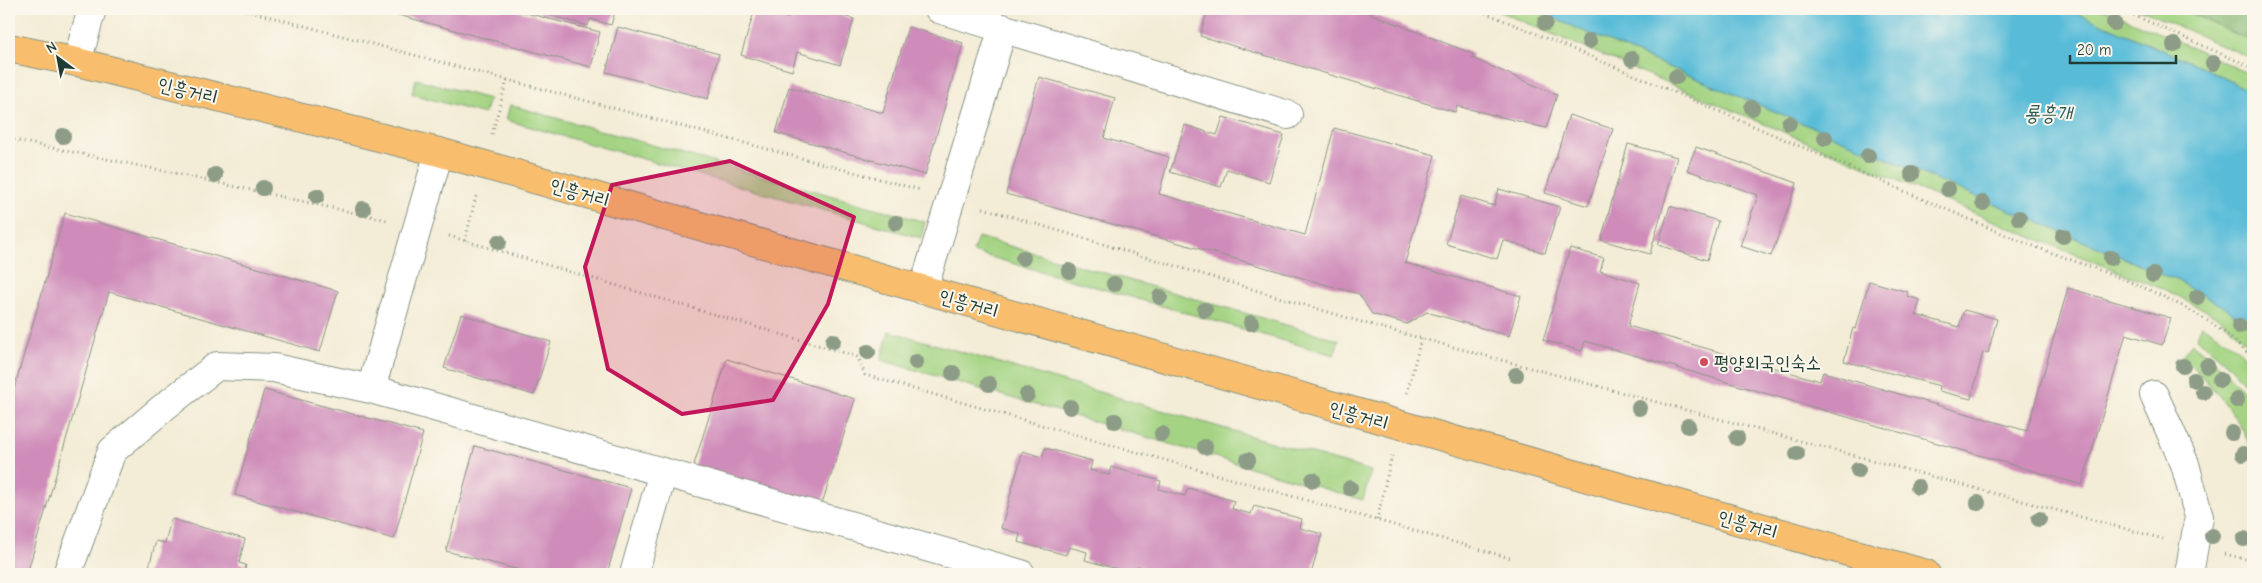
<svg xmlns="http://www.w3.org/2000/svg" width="2262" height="583" font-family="'Comic Neue','Poor Story',sans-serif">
  <rect width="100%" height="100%" fill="#fbf7ec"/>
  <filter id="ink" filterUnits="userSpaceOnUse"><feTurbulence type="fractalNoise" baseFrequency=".02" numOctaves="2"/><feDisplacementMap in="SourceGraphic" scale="10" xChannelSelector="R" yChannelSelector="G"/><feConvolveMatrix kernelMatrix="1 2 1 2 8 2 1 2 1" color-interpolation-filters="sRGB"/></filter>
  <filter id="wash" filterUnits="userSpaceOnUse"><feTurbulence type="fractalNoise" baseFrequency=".0096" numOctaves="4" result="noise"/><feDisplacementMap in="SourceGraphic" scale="20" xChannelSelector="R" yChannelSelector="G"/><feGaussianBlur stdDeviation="1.12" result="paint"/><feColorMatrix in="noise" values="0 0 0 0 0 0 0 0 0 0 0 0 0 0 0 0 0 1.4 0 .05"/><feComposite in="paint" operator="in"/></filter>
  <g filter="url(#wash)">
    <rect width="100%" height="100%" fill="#f3ecd6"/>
    <!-- green -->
    <path fill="#a4d483" stroke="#62885c" d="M1493,9H1531L2178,281L2230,311L2253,330V350L2227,324L2209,312L2170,292L2029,236Z
      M2067,9H2103L2192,47L2253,76V93L2209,70Z
      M2139,9H2182L2253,42V59Z
      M416,79L489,99L484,114L412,94Z
      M510,105L925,222L921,238L506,120Z
      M978,237L1339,340L1334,355L973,252Z
      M2202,325C2217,334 2245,351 2253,368C2256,375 2253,388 2253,396C2238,372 2219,355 2196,338Z
      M889,331L1371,471L1363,500L881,360Z
      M2192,343C2209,356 2251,391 2253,413C2255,427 2253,442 2253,456C2242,416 2210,385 2182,356Z"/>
    <!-- forest -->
    <path fill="#83b671" stroke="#517a52" d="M2182,9H2253V42Z"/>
    <!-- water -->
    <path fill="#59bcd8" stroke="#3c7c86" d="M1531,9H2067L2209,70L2253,93V330L2230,311L2178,281Z"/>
    <g id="blocks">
      <!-- building -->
      <path fill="#cf8cba" d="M376,9H511L600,32L591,67Z
        M527,9H616L611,25L590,19L588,26Z
        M755,9L788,18L791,9H820L854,19L840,65L797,52L792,71L741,55Z
        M1208,9H1359L1473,54L1472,58L1557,95L1546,128L1457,106L1455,112L1200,36Z
        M618,27L719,54L708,99L606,72Z
        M908,27L963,43L925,175L776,133L789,87L883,113Z
        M1039,77L1115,98L1104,138L1169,157L1159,194L1305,235L1334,128L1435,155L1405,263L1521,296L1509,336L1427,312L1407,324L1372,314L1359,294L1006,194Z
        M1569,115L1613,129L1588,206L1545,193Z
        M1223,117L1284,135L1269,182L1227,169L1221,187L1170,172L1185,125L1217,135Z
        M1628,144L1677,157L1650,254L1601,240Z
        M1696,147L1797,183L1771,256L1740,246L1758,195L1687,170Z
        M1499,189L1560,207L1545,253L1503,240L1497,259L1446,244L1461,196L1494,206Z
        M1670,206L1718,221L1707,260L1658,245Z
        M65,213L338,291L320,352L109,292L27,574H9V406Z
        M1570,248L1604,258L1600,271L1640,283L1628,326L1820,381L1823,372L2027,431L2068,288L2171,318L2162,345L2126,334L2082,485L1585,341L1582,351L1543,340Z
        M1869,281L1908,292L1907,296L1920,300L1916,315L1959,327L1964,310L1997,319L1988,353L1983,352L1971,399L1939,391L1940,386L1844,361L1853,328L1856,329Z
        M461,314L551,342L534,395L444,368Z
        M727,359L855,399L820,510L692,471Z
        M264,390L423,433L394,539L235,495Z
        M475,446L631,488L607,574H535L446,551Z
        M1045,448L1092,461L1090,470L1109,475L1111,467L1161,481L1159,489L1185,496L1188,488L1234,501L1232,509L1251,514L1254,506L1302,519L1300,528L1322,534L1311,574H1164L1137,566L1135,574L1085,560L1087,552L1069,547L1066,555L1018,542L1020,534L1001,528L1023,451L1042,457Z
        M171,519L245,539L239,563L246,565L244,574H147L156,541L165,543Z"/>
    </g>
  </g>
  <g filter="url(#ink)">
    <use href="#blocks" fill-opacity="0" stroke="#899485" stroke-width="1"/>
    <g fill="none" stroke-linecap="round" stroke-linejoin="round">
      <!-- minor casing -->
      <g stroke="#899485" stroke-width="30">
        <path id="minor" d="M939,9L1288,115
          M77,62L92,9
          M923,290L1003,28
          M371,389L439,152
          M2154,395L2185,464L2199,517L2189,574
          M67,574L112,451L164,407L217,366L274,368L371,389L1021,574
          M634,574L663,472"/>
      </g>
      <!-- major casing -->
      <g stroke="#899485" stroke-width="30">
        <path id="major" d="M9,48L77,62L439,152L1926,574"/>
      </g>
      <!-- path -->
      <path stroke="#899485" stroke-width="3" stroke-dasharray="1 4" stroke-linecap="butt" d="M241,9L921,190
        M1476,9C1654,82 1829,159 2006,235C2086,269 2194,293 2253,359
        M2120,9L2253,68
        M492,134L507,80
        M9,139L160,170L387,220
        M983,208L1368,324L2163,539
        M449,236L858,357L865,375L1510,558
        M465,241L476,196
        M1407,393L1421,339
        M1377,520L1392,455
        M2225,554L2253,561"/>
      <!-- minor -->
      <use href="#minor" stroke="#fff" stroke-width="28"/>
      <!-- major -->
      <use href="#major" stroke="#f9be6d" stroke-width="28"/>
    </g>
    <!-- trees -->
    <g fill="#8d9c86">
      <circle cx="1545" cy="23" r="8"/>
      <circle cx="2114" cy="23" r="8"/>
      <circle cx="1589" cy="41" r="8"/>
      <circle cx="2174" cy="45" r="8"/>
      <circle cx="1632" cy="59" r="8"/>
      <circle cx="2213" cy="63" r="8"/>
      <circle cx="1676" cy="77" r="8"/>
      <circle cx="1752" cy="108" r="8"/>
      <circle cx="1789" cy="123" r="8"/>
      <circle cx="63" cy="136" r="8"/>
      <circle cx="1825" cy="138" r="8"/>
      <circle cx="1868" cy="156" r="8"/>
      <circle cx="1912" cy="174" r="8"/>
      <circle cx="215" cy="175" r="8"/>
      <circle cx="263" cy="188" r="8"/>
      <circle cx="1948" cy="189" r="8"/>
      <circle cx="317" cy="196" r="8"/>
      <circle cx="1983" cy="203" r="8"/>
      <circle cx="363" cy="209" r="8"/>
      <circle cx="2019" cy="218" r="8"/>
      <circle cx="896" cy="223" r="8"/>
      <circle cx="2063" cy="236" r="8"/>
      <circle cx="499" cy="242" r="8"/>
      <circle cx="1023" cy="258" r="8"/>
      <circle cx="2111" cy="258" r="8"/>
      <circle cx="1069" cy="271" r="8"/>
      <circle cx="2153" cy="275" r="8"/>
      <circle cx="1114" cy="284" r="8"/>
      <circle cx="1160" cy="297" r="8"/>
      <circle cx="2197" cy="297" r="8"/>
      <circle cx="1205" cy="310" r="8"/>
      <circle cx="1251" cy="323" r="8"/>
      <circle cx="2239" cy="326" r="8"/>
      <circle cx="833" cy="341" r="8"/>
      <circle cx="868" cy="352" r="8"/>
      <circle cx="916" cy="362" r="8"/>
      <circle cx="2183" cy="366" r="8"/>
      <circle cx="2207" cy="366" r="8"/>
      <circle cx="953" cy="373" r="8"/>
      <circle cx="1516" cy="375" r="8"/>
      <circle cx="2194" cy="380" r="8"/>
      <circle cx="2220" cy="380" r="8"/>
      <circle cx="989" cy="384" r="8"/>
      <circle cx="2203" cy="392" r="8"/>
      <circle cx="1027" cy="395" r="8"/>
      <circle cx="2237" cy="400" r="8"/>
      <circle cx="1070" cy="407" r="8"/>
      <circle cx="1639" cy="408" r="8"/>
      <circle cx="1115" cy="421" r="8"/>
      <circle cx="1688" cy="426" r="8"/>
      <circle cx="2232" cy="433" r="8"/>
      <circle cx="1162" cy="434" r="8"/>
      <circle cx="1737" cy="438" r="8"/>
      <circle cx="1205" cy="447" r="8"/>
      <circle cx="1797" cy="454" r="8"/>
      <circle cx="2243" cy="454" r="8"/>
      <circle cx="1248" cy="460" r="8"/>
      <circle cx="1858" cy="470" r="8"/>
      <circle cx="1313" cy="480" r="8"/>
      <circle cx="1918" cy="487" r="8"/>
      <circle cx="1350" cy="488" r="8"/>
      <circle cx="1978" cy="503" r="8"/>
      <circle cx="2039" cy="519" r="8"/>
      <circle cx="2212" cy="536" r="8"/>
      <circle cx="2244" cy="539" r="8"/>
    </g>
  </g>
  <!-- marked area -->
  <path fill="#c2185b" fill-opacity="0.2" stroke="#c2185b" stroke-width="4" stroke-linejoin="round" d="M730,161L854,217L828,304L773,400L682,414L608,369L585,267L612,185Z"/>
  <!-- markers -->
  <circle fill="#d1495b" stroke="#fbf7ec" stroke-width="2" cx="1704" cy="362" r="5"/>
  <g text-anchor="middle" stroke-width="4" stroke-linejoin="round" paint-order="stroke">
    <!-- street labels -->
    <g font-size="19" fill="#1f3d34" stroke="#fbf7ec">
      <text transform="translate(188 90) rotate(14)" y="7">인흥거리</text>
      <text transform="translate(580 192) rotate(16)" y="7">인흥거리</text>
      <text transform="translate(969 303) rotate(16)" y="7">인흥거리</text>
      <text transform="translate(1359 415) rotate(16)" y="7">인흥거리</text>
      <text transform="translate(1748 524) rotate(16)" y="7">인흥거리</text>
    </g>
    <!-- poi labels -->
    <g font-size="19" fill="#1f3d34" stroke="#fbf7ec" text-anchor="start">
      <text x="1714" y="369">평양외국인숙소</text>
    </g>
    <!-- water labels -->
    <g font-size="20" font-style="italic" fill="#2e5d5d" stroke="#fbf7ec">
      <text x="2048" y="120">룡흥개</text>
    </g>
  </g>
  <!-- margin -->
  <rect width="2262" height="583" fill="none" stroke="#fbf7ec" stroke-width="30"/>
  <!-- north arrow -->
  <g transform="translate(58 58) rotate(328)" stroke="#fbf7ec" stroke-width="4" paint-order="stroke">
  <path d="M0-4L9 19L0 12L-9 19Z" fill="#1f3d34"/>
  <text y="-8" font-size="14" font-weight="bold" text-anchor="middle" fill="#1f3d34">N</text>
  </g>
  <!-- scale -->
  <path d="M2070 55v8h106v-8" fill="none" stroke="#1f3d34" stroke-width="2.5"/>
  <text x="2077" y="55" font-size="15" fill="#1f3d34" stroke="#fbf7ec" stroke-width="4" paint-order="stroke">20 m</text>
</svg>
